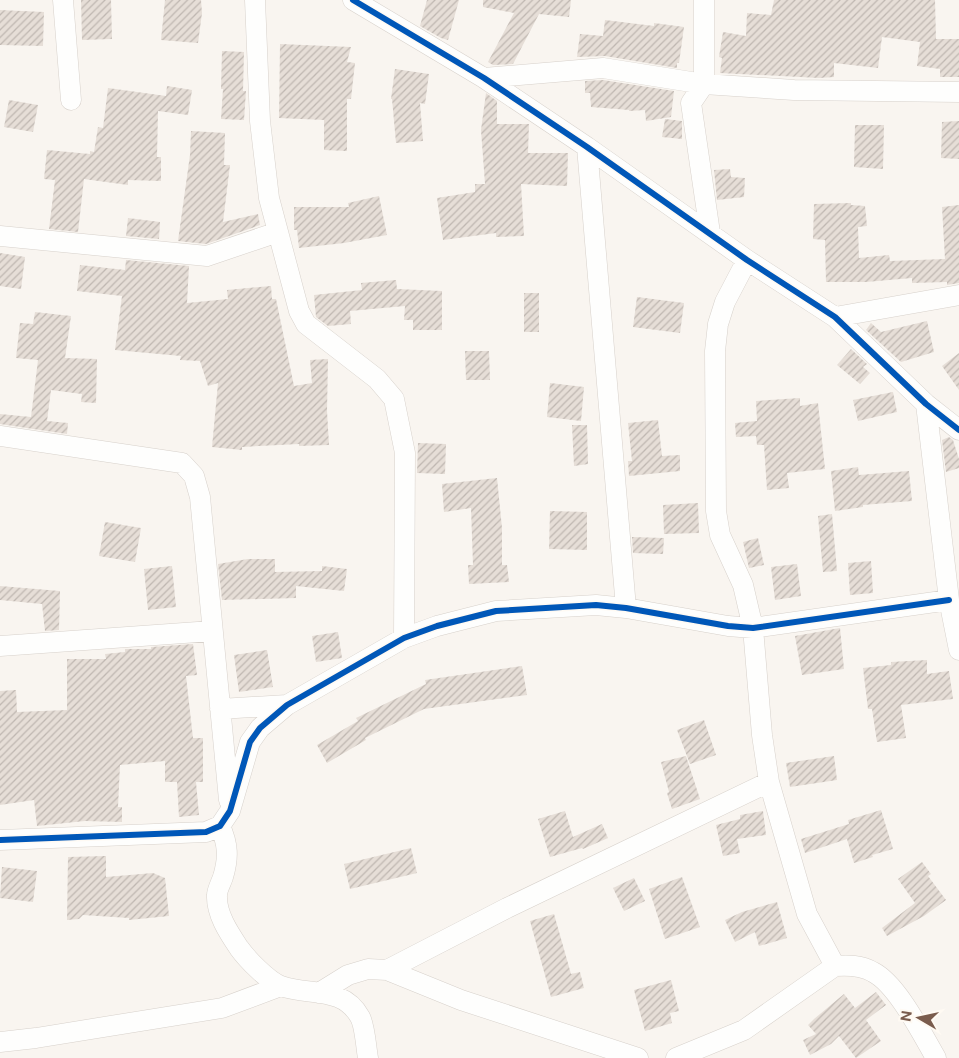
<svg xmlns="http://www.w3.org/2000/svg" width="959" height="1058" font-family="'Public Sans',sans-serif">
  <defs>
    <pattern id="building-hatch" width="6" height="6" patternUnits="userSpaceOnUse" patternTransform="scale(1.25)"><rect width="6" height="6" fill="#e6ded7"/><path d="M-1 1l2-2M0 6l6-6M5 7l2-2" fill="none" stroke="#bfb7b1"/></pattern>
  </defs>
  <rect width="100%" height="100%" fill="#f9f5f0"/>
  <!-- building -->
  <path fill="url(#building-hatch)" d="M81,0H111L112,39L82,40Z
    M165,0H201L202,13L198,43L161,40Z
    M427,0H459L448,40L441,38L420,26Z
    M483,0H571L569,17L539,14L513,64L493,65L488,62L514,13L483,7Z
    M774,0H935L936,39H959V77H940V69L917,66L920,42L882,37L878,68L834,63V77L819,78L720,73L722,58L719,57L723,32L746,36L747,13L771,15Z
    M0,10L44,12L43,46L0,45Z
    M605,20L654,26V23L684,27L679,63H677V68L605,56L577,57L580,34L603,36Z
    M280,44L351,47L347,62L355,63L351,99H347V151L324,150V120L279,118Z
    M222,51L244,52L243,91H246L244,120L221,119L223,89H221Z
    M395,69L429,74L425,104L420,103L423,141L396,143L392,99H391Z
    M603,80L674,91L671,117L646,121L645,110L629,111V110L591,107L590,93H585V81Z
    M167,86L192,90L188,115L158,111L157,157H161V181L128,180V185L84,179L78,232L49,229L55,180L44,179L47,150L90,154V151L94,152L98,127L103,128L108,88L166,96Z
    M486,93L497,101V124H529L528,153H568L567,186L521,184L524,236L496,237V233L443,240L437,198L475,192V184H485L481,130Z
    M9,100L38,105L33,132L4,127Z
    M665,119L682,121V139L662,137Z
    M959,121V159L941,158L942,122Z
    M855,125H884L883,169L854,167Z
    M191,131L225,133L224,165H230L223,222L258,214L260,225L206,244L178,241L190,155Z
    M730,169L731,177L745,178L744,197L717,200L714,170Z
    M379,196L387,235L344,243L299,248L297,230H294V207H349L348,203Z
    M851,203V205L865,206L867,226L858,227L859,258L889,255L890,261L945,259L942,207L959,205V283L947,285V282L912,283V278L866,282H826L825,240L813,239L814,204Z
    M128,218L160,222L159,239L126,236Z
    M0,253L25,257L21,289L0,286Z
    M126,260L189,266L187,303L228,299L227,290L271,286L272,299H276L294,386L312,383L310,360L328,359L327,411L329,445L299,446V444L242,447V450L212,447L218,383L208,386L200,361L180,360L181,356L115,350L122,296L77,291L80,265L125,270Z
    M396,280L397,289L442,291V330H413V320H404L405,306L350,311L351,324L328,326L316,317L314,295L362,290L361,283Z
    M524,293H539V332H524Z
    M637,297L684,303L680,333L633,327Z
    M35,312L71,316L65,358L97,359L96,403L81,402L82,394L51,390L47,421L68,423L67,434L0,424V414L31,417L38,360L16,358L20,323L33,324Z
    M927,321L934,352L901,362L866,330L871,323L881,332Z
    M851,349L867,364L863,367L870,373L860,384L837,365Z
    M465,351H489L490,380H466Z
    M959,353V390L942,366Z
    M550,383L584,387L581,421L547,417Z
    M893,392L897,412L858,421L853,400Z
    M800,398V406L818,403L825,469L787,473L789,488L767,490L764,445H757L756,436L736,437L735,423L757,421L756,401Z
    M658,420L662,456L680,455V471L629,476L628,461H632L628,423Z
    M572,425H587L588,464L574,466Z
    M949,437L953,440L959,459V468L946,472L942,440Z
    M418,443L446,444L445,474L417,473Z
    M858,467L859,475L909,471L912,501L863,505V507L835,511L831,471Z
    M497,478L502,528V565H507L509,582L469,584L468,565H473L471,508L444,512L442,484Z
    M698,503L699,533L664,534L663,505Z
    M550,511L587,512V550L549,549Z
    M832,514L837,571L823,572L818,516Z
    M105,522L141,528L135,562L99,556Z
    M632,537L664,538L663,554L633,553Z
    M758,538L764,565L749,568L743,542Z
    M248,559H275V572L322,571V566L347,569L344,591L296,586V598L222,600L218,564Z
    M871,561L873,593L850,595L848,563Z
    M797,564L801,596L775,600L771,567Z
    M172,566L176,607L148,610L144,569Z
    M0,586L60,591L59,630L45,631L42,604L0,600Z
    M840,628L844,669L802,675L795,636Z
    M338,632L342,658L316,662L312,636Z
    M193,644L197,675L186,676L193,738H203V782H196L199,815L179,817L177,782H165V761L120,765L118,807H122V822L85,821L37,826L34,800L0,805V691L16,690L17,712L67,710V659H106L105,654L125,652V649H151V647Z
    M267,650L273,687L239,692L234,655Z
    M927,660V674L949,671L953,699L901,705L906,738L877,742L872,709H868L863,668L891,665V662Z
    M522,666L527,695L424,709L365,738L366,740L327,763L317,745L358,721L356,718L426,684L425,680Z
    M704,720L716,755L690,764L677,730Z
    M686,756L700,799L672,809L667,793L669,792L661,762Z
    M834,756L837,780L790,787L786,763Z
    M881,810L893,849L872,855L873,857L854,863L847,839L805,853L801,839L849,824L848,820Z
    M565,811L573,837L602,824L608,838L583,849L582,848L550,857L538,819Z
    M763,811L766,835L737,839L740,853L723,856L716,825L740,819V815Z
    M411,848L417,873L350,889L344,864Z
    M106,856V877L153,873L165,878L169,916L129,920V918L83,915L79,919L67,920L68,857Z
    M922,862L931,874L928,876L946,900L924,916L887,936L882,928L915,903L898,879Z
    M2,867L37,871L33,902L0,898Z
    M682,877L700,927L665,939L649,889Z
    M634,878L645,901L624,911L613,888Z
    M777,902L787,938L759,946L755,932L735,942L725,920L742,912Z
    M554,914L571,974L580,972L584,988L551,997L530,921Z
    M671,980L679,1011L670,1013L672,1023L645,1031L634,990Z
    M876,992L886,1005L866,1020L881,1041L856,1058L839,1036L831,1044L810,1055L803,1040L816,1034L808,1025L814,1019L844,994L855,1008Z"/>
  <g fill="none" stroke-linecap="round" stroke-linejoin="round">
    <!-- street casing -->
    <g stroke="#d7d1cb" stroke-width="21">
      <path id="street" d="M63,0L71,100
        M255,0L260,121L269,198L299,311L306,324L377,379L394,399L405,453L404,638
        M353,0L484,78L587,147L747,260L835,317L926,404L959,430
        M704,0V84L691,103L710,233
        M484,78L603,68L704,84L794,90L959,92
        M587,147L626,608
        M0,236L207,256L278,232
        M747,260L725,302L718,324L715,351L716,511L720,535L743,585L753,628L762,735L769,782L807,914L835,966
        M835,317L959,295
        M926,404L949,600L959,650
        M0,436L182,463L194,476L200,497L229,800
        M0,646L212,631
        M220,709L287,705
        M220,826C228,844 229,857 223,877C221,883 217,890 217,895C216,914 229,933 239,948C247,959 268,981 281,986C310,996 343,986 360,1017C365,1026 366,1047 368,1058
        M0,840L206,832L220,826L230,811L250,742L260,728L287,705L404,638L437,626L496,611L596,605L626,608L728,626L753,628L949,600
        M387,970L507,908L769,782
        M319,993L348,975L368,969L387,970L461,1000L638,1058
        M0,1042L36,1038L222,1008L281,986
        M676,1058L744,1030L835,966C848,965 861,965 873,972C897,984 922,1034 936,1058"/>
    </g>
    <!-- street -->
    <use href="#street" stroke="#fefefd" stroke-width="20"/>
    <!-- cycleway casing -->
    <g stroke="#fffaf3" stroke-width="9">
      <path id="cycleway" d="M353,0L484,78L587,147L747,260L835,317L926,404L959,430
        M0,840L206,832L220,826L230,811L250,742L260,728L287,705L404,638L437,626L496,611L596,605L626,608L728,626L753,628L949,600"/>
    </g>
    <!-- cycleway -->
    <use href="#cycleway" stroke="#0057b8" stroke-width="6"/>
  </g>
  <!-- north arrow -->
  <g transform="translate(919 1018) rotate(279)" stroke="#fffaf3" stroke-width="4" paint-order="stroke">
  <path d="M0-4L9 19L0 12L-9 19Z" fill="#7a5c4d"/>
  <text y="-8" font-size="14" font-weight="bold" text-anchor="middle" fill="#7a5c4d">N</text>
  </g>
</svg>
